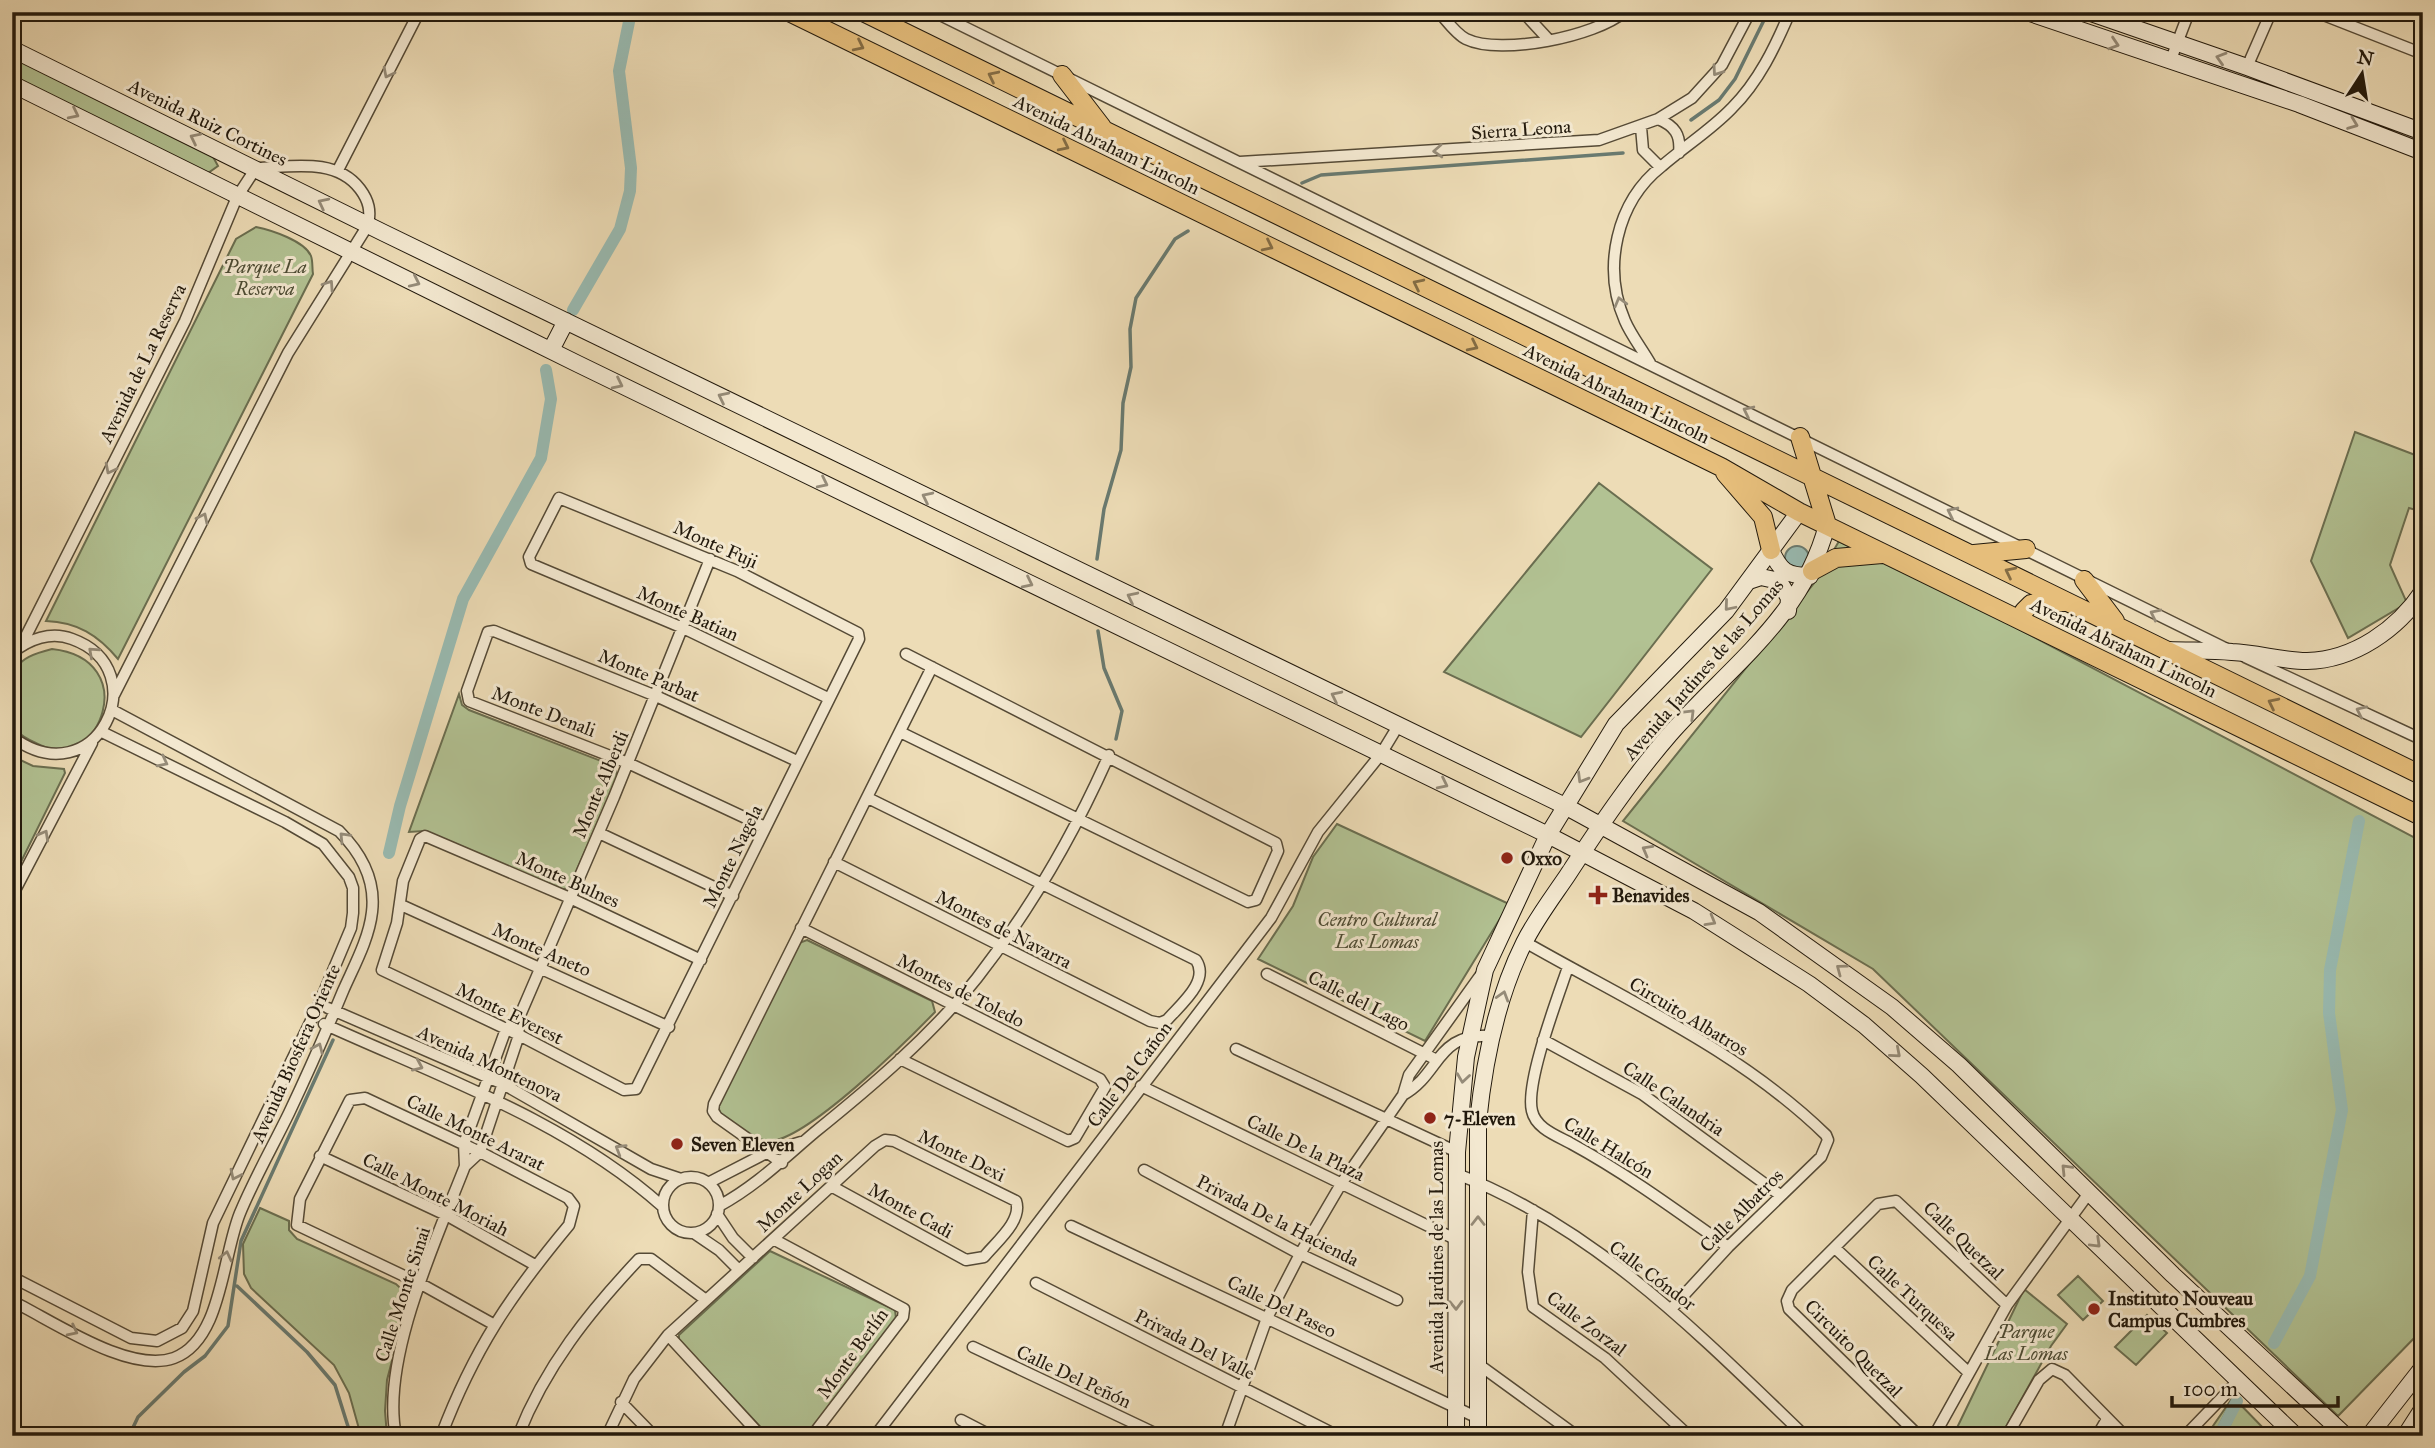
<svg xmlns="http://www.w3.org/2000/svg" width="2435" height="1448" font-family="'IM FELL Great Primer',serif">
  <rect width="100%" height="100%" fill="#eddcb6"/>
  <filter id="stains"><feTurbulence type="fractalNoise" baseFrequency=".00286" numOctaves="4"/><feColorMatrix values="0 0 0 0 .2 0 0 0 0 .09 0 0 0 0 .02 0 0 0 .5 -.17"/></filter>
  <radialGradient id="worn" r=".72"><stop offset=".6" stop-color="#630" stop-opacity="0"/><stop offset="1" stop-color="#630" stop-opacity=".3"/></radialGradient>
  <!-- green -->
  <path fill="#b2c293" stroke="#6a6e50" stroke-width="2" d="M12,57L212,155L218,166L208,173L12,77Z
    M256,227C271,230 305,241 311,256C313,261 312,269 313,274L118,659C98,635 77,622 46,621L236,239Z
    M2355,432L2423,458V512L2409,508L2390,565L2407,603L2348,638L2311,561Z
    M1599,483L1712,569L1581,737L1444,672Z
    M1842,536L2423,842V1329L2338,1416L1873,969L1623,821L1815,582Z
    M52,649C143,659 100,774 40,745C32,741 23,738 17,731C11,723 12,716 12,706C12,669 12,659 52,649Z
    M459,694L462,705L469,710L609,764L616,770L617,778L569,888L558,890L424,831L409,832Z
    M12,756L33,766L64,769L65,773L12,880Z
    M1337,824L1509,904L1425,1041L1258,959L1293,906L1313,857Z
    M807,940L932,1001L935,1012C908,1040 807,1140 770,1141C756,1141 735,1125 722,1118L718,1106L799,943Z
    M260,1208L289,1221V1230L297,1239L396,1284L409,1296L387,1380L385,1411L387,1436H361L349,1393L334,1365L251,1288L244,1274L243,1244Z
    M770,1251L895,1310L896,1319L806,1436H769L679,1340V1335Z
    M2078,1276L2103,1301L2083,1320L2058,1295Z
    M2024,1289L2067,1324L2051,1346L2001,1436H1953Z
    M2147,1315L2167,1333L2136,1365L2115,1347Z
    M2233,1397L2271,1436H2206Z"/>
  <!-- water -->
  <path fill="#99bbb2" stroke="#697a70" stroke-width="2" d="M1785 558a12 12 0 1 1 24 0a12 12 0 1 1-24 0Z
    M2231,1401L2238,1407L2225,1436H2214Z"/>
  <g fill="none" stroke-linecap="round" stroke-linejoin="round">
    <!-- stream -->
    <path stroke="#697a70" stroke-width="3.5" d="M1691,120L1719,100L1735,79L1768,12
      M1302,183L1321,175L1623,153
      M1097,559L1104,509L1121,450L1123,403L1131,367L1130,329L1136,298L1175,239L1188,231
      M1098,631L1104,668L1122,711L1116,739
      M237,1286L307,1352L335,1385L351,1436
      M129,1436L138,1417L184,1372L205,1356L228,1326L241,1241L333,1040"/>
    <!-- canal -->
    <path stroke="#99bbb2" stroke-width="12" d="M573,310L620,229L630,191L631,168L619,71L631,12
      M389,853L400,806L463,599L541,458L551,399L546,370
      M2274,1343L2310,1276L2342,1110L2329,1013L2330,970L2359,821
      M2219,1436L2237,1401"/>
    <!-- street casing -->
    <g stroke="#554a36" stroke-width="13">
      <path id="street" d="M934,12L2227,649
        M1439,12C1447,21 1456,34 1466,39C1501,56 1596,36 1624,12
        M1523,12L1548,39
        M2316,12L2423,54
        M2170,62L2189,12
        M2247,67L2271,12
        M1658,119C1675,126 1681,135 1679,153
        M1641,127L1643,150L1660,167
        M1240,162L1599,140L1658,119L1692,98L1722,65L1750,12
        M338,170L419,12
        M1650,363C1642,349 1631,335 1625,321C1602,268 1616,202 1662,166C1685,146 1711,130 1732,108C1759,81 1775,47 1790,12
        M21,646L185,321L237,197L256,168C291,167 336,157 360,189C369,201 371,211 368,225L288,353L114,695
        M12,653C29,639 51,631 72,639C158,670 96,799 12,737
        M2245,657L2423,740
        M900,732L1248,902L1256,900L1278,851L1276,843L906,654
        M765,827L628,763L469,701L467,691L488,632L494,631L656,696L797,761
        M599,833L733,896
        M834,862L1150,1021L1160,1023L1167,1020C1181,1004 1210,981 1196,960L868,798
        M12,896L92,743
        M401,905L669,1027
        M801,928L1100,1079L1105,1087L1075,1138L1068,1141L900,1059
        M1525,942C1628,1001 1740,1051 1826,1135L1828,1140L1821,1157L1728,1247L1672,1308
        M701,960L570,898L425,836L420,839L403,881L397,923L382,970L519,1035L624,1090L636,1089L859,639L858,633L737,571L559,498L529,557L531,564L683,628L828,698
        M1568,967C1558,997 1525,1083 1532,1111C1536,1129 1558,1136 1572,1144C1627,1174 1677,1211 1728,1247
        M1267,974L1435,1059
        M328,1008L503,1084L651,1169L681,1179
        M324,1024C438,1076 567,1121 662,1206
        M1543,1040L1642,1094L1780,1195
        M1236,1049L1457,1152
        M1141,1086L1455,1239
        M1403,1095C1442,1073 1435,1032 1493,1036
        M320,1156L446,1215L535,1265
        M782,1163L717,1117L713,1111L714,1104L932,667
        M465,1166L480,1152L519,1035L518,1028
        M1144,1170L1300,1254L1397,1300
        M1457,1174C1595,1227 1701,1336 1805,1436
        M663 1205a28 28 0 1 1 56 0a28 28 0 1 1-56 0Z
        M708,1183L768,1152L801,1142
        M719,1206C756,1186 783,1159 815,1132C872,1086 931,1036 977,978C1030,910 1074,834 1109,755
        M1533,1210L1528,1272L1533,1307L1605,1358L1689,1436
        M717,1214L733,1238L753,1258
        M1071,1226L1478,1418
        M694,1233L719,1250L739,1270
        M773,1239L904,1309L903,1317L812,1436
        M1836,1249L1967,1371
        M12,1277L131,1338L157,1341L182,1328L193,1311L213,1223L319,1004L351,928L353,913V888L349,877L323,844L285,822L102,732
        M1036,1283L1338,1436
        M12,1301C53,1321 129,1374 174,1358C222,1340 222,1257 240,1213C254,1179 273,1146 289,1113C308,1073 326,1032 343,991C354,966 369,939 372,912C376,879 361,853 339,831L112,710
        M668,1335L761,1436
        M973,1347L1161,1436
        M1478,1364L1577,1436
        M621,1402L654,1436
        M961,1420L992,1436
        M396,1436C380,1360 437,1238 465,1166L464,1144L506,1029L518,1020L614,797L710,559
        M441,1436C474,1349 510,1296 569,1225L574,1206L568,1198L480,1152L365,1098L350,1100L300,1199L297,1225L421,1284L493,1324
        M518,1436C545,1367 589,1312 639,1259H651L706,1300
        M607,1436L634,1379L668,1335L875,1146L885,1140L894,1141L1016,1201C1023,1221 995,1243 984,1257L966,1260L831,1186
        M875,1436L1271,918L1318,832L1381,754L1398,726
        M1225,1436L1267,1318L1300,1254L1341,1184L1403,1095L1409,1075L1480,976
        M1919,1436L1789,1309L1787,1301L1792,1290L1878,1204L1896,1201L2007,1305
        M1934,1436L2007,1305L2089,1193
        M2007,1436L2039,1380L2052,1369L2065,1375L2125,1436
        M2097,1436L2107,1419
        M2185,1436L2238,1381"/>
    </g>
    <!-- secondary casing -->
    <g stroke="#22190c" stroke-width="18">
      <path id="secondary" d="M2027,12L2299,104L2423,152
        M2088,12L2247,67L2423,132
        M12,49L384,233L1565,806L1759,912L1892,1007L1959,1065L2173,1275L2346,1436
        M12,84L578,364L1548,835L1694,911L1809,984L1864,1025L1922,1076L2296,1436
        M551,350L566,321
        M1771,550C1780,571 1787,576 1810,576
        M1749,581L1761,577L1779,581L1789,598L1788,611
        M2168,650C2189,651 2211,650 2232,652C2258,653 2282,661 2307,661C2354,660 2398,629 2423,591
        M1456,1436L1457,1152L1466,1057L1485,970L1548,835L1616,724L1726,611L1799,512
        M1478,1436V1122C1484,1062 1497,997 1524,943C1536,919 1552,898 1567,876C1599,827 1632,778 1670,734C1730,666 1803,617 1827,525
        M2369,1436L2423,1367
        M2405,1436L2423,1408"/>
    </g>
    <!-- primary casing -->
    <g stroke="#22190c" stroke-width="20">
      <path id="primary" d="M789,12L1721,467L1799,512L2423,817
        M863,12L2423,776
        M1062,75L1102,127
        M1800,437L1827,525
        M1725,473L1763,517L1771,550
        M1974,554L2026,549
        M1812,571L1836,558L1882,554
        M2084,580L2115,621
        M2021,620L2024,611L2031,604L2064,602"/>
    </g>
    <!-- street -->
    <use href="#street" stroke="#f3e8d0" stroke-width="10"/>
    <!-- secondary -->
    <use href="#secondary" stroke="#f3e8d0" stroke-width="16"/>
    <!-- primary -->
    <use href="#primary" stroke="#e6be7b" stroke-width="18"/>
  </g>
  <!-- one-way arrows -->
  <defs><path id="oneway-chevron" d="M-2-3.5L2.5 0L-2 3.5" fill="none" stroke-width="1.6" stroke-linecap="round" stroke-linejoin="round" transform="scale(1.75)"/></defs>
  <g stroke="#958b78">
    <use href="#oneway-chevron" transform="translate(2114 44) rotate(18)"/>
    <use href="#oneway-chevron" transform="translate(2221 58) rotate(-163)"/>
    <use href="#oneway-chevron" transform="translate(1717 71) rotate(125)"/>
    <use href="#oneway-chevron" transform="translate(388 73) rotate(117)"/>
    <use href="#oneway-chevron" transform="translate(74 114) rotate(26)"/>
    <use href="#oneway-chevron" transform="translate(2353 124) rotate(21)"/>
    <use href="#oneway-chevron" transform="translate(195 138) rotate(-154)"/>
    <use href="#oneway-chevron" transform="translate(1438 151) rotate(177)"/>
    <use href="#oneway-chevron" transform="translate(323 203) rotate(-153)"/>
    <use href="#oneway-chevron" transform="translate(415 282) rotate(25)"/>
    <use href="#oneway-chevron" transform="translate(329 285) rotate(-56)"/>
    <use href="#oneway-chevron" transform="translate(1620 302) rotate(-105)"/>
    <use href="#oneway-chevron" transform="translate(618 384) rotate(26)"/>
    <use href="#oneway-chevron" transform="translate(723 397) rotate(-154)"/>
    <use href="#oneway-chevron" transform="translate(1748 411) rotate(-154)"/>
    <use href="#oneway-chevron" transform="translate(110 469) rotate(117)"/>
    <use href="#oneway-chevron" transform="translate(823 483) rotate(26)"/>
    <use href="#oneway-chevron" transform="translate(927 497) rotate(-154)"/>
    <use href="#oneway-chevron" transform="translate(1952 512) rotate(-154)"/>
    <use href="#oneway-chevron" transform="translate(203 518) rotate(-64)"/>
    <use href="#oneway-chevron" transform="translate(1028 583) rotate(26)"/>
    <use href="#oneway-chevron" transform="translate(1132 597) rotate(-154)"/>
    <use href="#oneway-chevron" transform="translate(1729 606) rotate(130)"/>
    <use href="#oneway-chevron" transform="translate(2155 614) rotate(-154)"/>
    <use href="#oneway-chevron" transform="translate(93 652) rotate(-138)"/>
    <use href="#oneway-chevron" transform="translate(1336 696) rotate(-154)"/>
    <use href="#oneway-chevron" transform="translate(2361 711) rotate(-155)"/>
    <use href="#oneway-chevron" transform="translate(1690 714) rotate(-45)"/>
    <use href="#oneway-chevron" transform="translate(163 762) rotate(27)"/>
    <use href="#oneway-chevron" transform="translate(1582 778) rotate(121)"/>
    <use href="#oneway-chevron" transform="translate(1443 784) rotate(26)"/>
    <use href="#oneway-chevron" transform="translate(44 835) rotate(-61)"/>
    <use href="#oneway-chevron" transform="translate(344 837) rotate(-134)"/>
    <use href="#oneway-chevron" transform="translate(1647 850) rotate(-151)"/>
    <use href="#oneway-chevron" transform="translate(1711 921) rotate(30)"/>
    <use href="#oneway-chevron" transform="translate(1841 969) rotate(-143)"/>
    <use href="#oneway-chevron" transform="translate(1503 996) rotate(-73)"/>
    <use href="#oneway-chevron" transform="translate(318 1048) rotate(-66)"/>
    <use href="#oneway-chevron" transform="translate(1896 1053) rotate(41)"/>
    <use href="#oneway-chevron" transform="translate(418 1066) rotate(24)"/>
    <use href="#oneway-chevron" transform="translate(1463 1078) rotate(98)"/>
    <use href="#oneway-chevron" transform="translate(620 1149) rotate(-149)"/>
    <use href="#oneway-chevron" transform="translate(2066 1169) rotate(-134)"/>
    <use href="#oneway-chevron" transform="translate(235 1175) rotate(116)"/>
    <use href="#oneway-chevron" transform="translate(1478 1221) rotate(-90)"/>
    <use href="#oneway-chevron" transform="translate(2096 1243) rotate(44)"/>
    <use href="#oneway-chevron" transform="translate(226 1256) rotate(-77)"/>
    <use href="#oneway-chevron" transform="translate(1456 1305) rotate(89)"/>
    <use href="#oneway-chevron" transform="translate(73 1331) rotate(27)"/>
  </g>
  <g stroke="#846c44">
    <use href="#oneway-chevron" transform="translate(859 46) rotate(26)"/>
    <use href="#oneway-chevron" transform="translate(993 76) rotate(-154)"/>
    <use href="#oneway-chevron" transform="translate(1064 146) rotate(26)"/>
    <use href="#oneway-chevron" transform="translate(1268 246) rotate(26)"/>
    <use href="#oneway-chevron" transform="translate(1418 284) rotate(-154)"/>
    <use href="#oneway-chevron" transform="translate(1473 346) rotate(26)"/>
    <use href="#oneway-chevron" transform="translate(2010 572) rotate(-154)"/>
    <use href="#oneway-chevron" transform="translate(2273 703) rotate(-154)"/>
  </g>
  <!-- markers -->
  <g fill="#8f2418" stroke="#f3e8d0" stroke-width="2.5">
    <circle cx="1507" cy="858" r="7"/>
    <path d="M1594.5 884.5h7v7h7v7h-7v7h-7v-7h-7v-7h7z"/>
    <circle cx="1430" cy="1118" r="7"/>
    <circle cx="677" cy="1144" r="7"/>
    <circle cx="2094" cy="1309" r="7"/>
  </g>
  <g text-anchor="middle" stroke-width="6" stroke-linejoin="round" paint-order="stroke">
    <!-- street labels -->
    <g font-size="19" fill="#22190c" stroke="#f3e8d0">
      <text transform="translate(208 122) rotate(26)" y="7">Avenida Ruiz Cortines</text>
      <text transform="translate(1521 129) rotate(-4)" y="7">Sierra Leona</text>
      <text transform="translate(1107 144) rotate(26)" y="7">Avenida Abraham Lincoln</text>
      <text transform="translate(142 363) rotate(-64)" y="7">Avenida de La Reserva</text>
      <text transform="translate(1617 393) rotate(26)" y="7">Avenida Abraham Lincoln</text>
      <text transform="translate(716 544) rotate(24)" y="7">Monte Fuji</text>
      <text transform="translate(688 613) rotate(24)" y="7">Monte Batian</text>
      <text transform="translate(2124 647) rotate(26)" y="7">Avenida Abraham Lincoln</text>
      <text transform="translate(1703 669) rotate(-49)" y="7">Avenida Jardines de las Lomas</text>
      <text transform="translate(649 675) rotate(23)" y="7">Monte Parbat</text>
      <text transform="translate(544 711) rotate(21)" y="7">Monte Denali</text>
      <text transform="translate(600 784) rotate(-67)" y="7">Monte Alberdi</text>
      <text transform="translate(732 856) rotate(-64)" y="7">Monte Nagela</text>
      <text transform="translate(568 879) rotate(24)" y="7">Monte Bulnes</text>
      <text transform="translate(1004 929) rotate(27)" y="7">Montes de Navarra</text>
      <text transform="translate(542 949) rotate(24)" y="7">Monte Aneto</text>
      <text transform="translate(961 990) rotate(27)" y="7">Montes de Toledo</text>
      <text transform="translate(1359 1000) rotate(27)" y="7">Calle del Lago</text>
      <text transform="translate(510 1013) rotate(26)" y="7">Monte Everest</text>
      <text transform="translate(1689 1016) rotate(31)" y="7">Circuito Albatros</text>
      <text transform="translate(295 1053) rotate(-66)" y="7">Avenida Biosfera Oriente</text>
      <text transform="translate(490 1063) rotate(25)" y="7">Avenida Montenova</text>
      <text transform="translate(1129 1074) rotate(-53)" y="7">Calle Del Cañon</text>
      <text transform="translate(1674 1098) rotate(34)" y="7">Calle Calandria</text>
      <text transform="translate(476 1132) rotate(26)" y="7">Calle Monte Ararat</text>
      <text transform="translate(1306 1147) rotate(26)" y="7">Calle De la Plaza</text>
      <text transform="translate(1609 1147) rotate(31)" y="7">Calle Halcón</text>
      <text transform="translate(962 1155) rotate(26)" y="7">Monte Dexi</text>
      <text transform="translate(799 1191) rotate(-43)" y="7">Monte Logan</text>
      <text transform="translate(436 1194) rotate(27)" y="7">Calle Monte Moriah</text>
      <text transform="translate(911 1210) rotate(29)" y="7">Monte Cadi</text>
      <text transform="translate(1741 1210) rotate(-45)" y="7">Calle Albatros</text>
      <text transform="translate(1278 1220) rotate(27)" y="7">Privada De la Hacienda</text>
      <text transform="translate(1964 1240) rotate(44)" y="7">Calle Quetzal</text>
      <text transform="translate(1436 1257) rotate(-90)" y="7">Avenida Jardines de las Lomas</text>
      <text transform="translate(1653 1275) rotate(37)" y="7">Calle Cóndor</text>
      <text transform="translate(402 1294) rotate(-72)" y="7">Calle Monte Sinai</text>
      <text transform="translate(1913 1297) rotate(43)" y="7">Calle Turquesa</text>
      <text transform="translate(1282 1306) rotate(26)" y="7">Calle Del Paseo</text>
      <text transform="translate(1587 1323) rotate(37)" y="7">Calle Zorzal</text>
      <text transform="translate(1195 1344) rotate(27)" y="7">Privada Del Valle</text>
      <text transform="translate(1854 1348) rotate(45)" y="7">Circuito Quetzal</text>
      <text transform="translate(852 1353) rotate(-54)" y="7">Monte Berlín</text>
      <text transform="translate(1074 1376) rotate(25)" y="7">Calle Del Peñón</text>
    </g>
    <!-- park labels -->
    <g font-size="19" font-style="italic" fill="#4d4c34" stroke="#f3e8d0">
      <text x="265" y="273">Parque La<tspan x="265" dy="22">Reserva</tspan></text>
      <text x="1377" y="926">Centro Cultural<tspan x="1377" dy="22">Las Lomas</tspan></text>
      <text x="2026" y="1338">Parque<tspan x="2026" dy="22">Las Lomas</tspan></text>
    </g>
    <!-- poi labels -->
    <g font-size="19" font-weight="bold" fill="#22190c" stroke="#f3e8d0" text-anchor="start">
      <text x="1521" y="865">Oxxo</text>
      <text x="1612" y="902">Benavides</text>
      <text x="1444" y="1125">7-Eleven</text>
      <text x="691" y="1151">Seven Eleven</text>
      <text x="2108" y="1305">Instituto Nouveau<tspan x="2108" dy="22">Campus Cumbres</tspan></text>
    </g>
  </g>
  <!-- margin -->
  <rect width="2435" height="1448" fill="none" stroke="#eddcb6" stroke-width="42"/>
  <rect x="14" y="14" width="2407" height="1420" fill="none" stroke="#22190c" stroke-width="3.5"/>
  <rect x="21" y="21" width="2393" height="1406" fill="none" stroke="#22190c" stroke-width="2"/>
  <!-- north arrow -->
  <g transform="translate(2362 74) rotate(12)" stroke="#f3e8d0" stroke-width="5" paint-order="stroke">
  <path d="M0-5L12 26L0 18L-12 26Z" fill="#22190c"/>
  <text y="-10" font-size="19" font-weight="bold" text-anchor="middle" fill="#22190c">N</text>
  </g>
  <!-- scale -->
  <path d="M2172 1396v10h166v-10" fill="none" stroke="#22190c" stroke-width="3.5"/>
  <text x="2183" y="1396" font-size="21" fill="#22190c" stroke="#f3e8d0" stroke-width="5" paint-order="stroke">100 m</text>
  <rect width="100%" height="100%" filter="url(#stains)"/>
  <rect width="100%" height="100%" fill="url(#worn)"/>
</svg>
